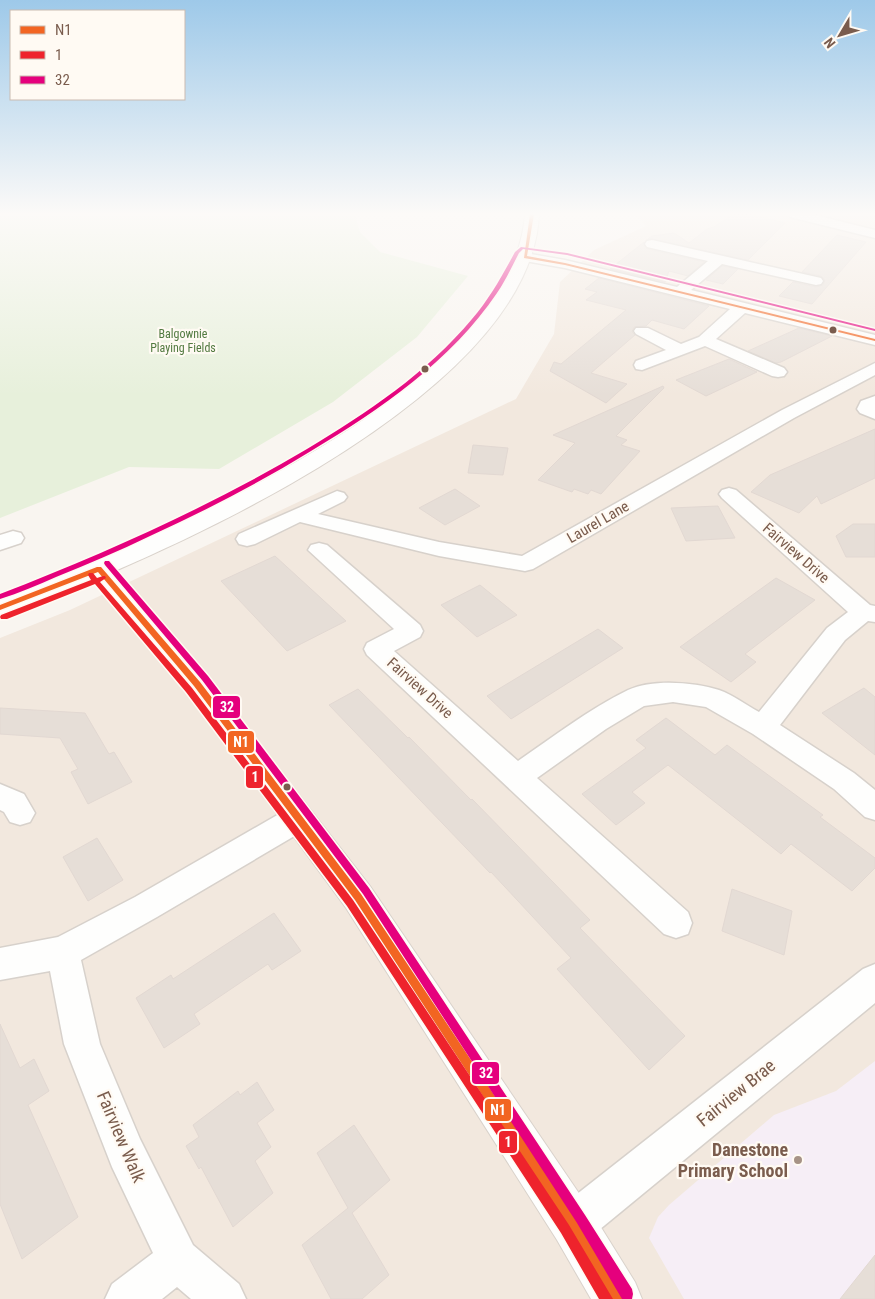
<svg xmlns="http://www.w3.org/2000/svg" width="875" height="1299" font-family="'Roboto Condensed',sans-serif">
  <rect width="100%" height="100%" fill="#f9f5f0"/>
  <!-- residential -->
  <path fill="#f2e8de" d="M636,214H875V1299H0V638L70,610L516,399L554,334L560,282L594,250L646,226Z"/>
  <!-- education -->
  <path fill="#f6eef6" d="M875,1061V1299H684L649,1238L658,1217L669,1205L774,1115L836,1091Z"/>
  <!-- green -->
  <path fill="#e7f0db" d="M0,214H357L356,219L360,232L380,252L468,276L417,337L333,402L219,469L129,467L0,518Z"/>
  <!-- building -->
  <path fill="#e6ded7" stroke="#e2d8d2" d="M734,214H750L785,223L748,260L648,239L652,236L674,233L689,243L707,229L714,227Z
    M837,235L866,242L812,304L779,296L793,282L816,287L823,285L825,280L821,276L802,272Z
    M644,242L647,249L704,262L688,276L669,271L665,282L610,269Z
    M722,266L738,269L723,284L706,280Z
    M599,278L709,306L684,329L652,320L646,326L634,327L632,332L635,335L591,373L627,384L606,403L550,371L554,362L561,364L626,310L586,300L597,292L585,289Z
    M799,328L832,336L781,362L776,363L748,351Z
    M729,359L757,372L706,396L676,380Z
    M663,386L664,388L616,436L627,440L621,445L640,451L601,494L591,490L588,494L574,489L572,492L538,480L575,443L553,435Z
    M875,429V478L821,504L817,496L799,513L751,492L770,475Z
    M473,445L508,448L503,475L468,473Z
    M455,489L480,506L445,525L419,508Z
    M718,506L735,538L686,541L671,508Z
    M853,524H875V557H846L836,536Z
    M275,556L346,621L287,651L221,581Z
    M776,578L815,600L745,654L756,662L731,682L680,647Z
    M480,585L517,615L477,637L441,605Z
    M598,629L623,648L511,719L487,696Z
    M864,688L875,697V755L822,713Z
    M358,689L408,738L409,737L471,800L472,799L590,920L580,928L685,1036L649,1070L557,969L571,958L491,872L490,873L329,705Z
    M0,708L85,713L109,754L114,752L132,782L88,804L71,772L78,769L60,738L0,734Z
    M666,718L715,755L727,745L823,815L820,817L875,858V868L852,891L791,844L781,854L668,765L632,792L645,803L616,825L582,794L646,748L636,740Z
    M97,838L123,880L88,901L63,857Z
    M732,889L792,911L784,955L722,931Z
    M274,913L301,951L272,970L268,964L194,1014L200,1024L164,1048L136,998L171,975L173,979Z
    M0,1024L20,1068L34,1059L49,1091L28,1105L78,1217L22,1259L0,1204Z
    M257,1082L274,1110L257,1123L271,1147L255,1161L273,1193L233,1227L201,1167L199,1169L186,1146L199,1137L193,1125L238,1091L240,1095Z
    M354,1125L390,1180L352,1213L389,1275L362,1299H331L302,1245L348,1208L317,1153Z
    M875,1255V1299H840Z"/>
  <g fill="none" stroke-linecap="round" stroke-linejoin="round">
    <!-- street casing -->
    <g stroke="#d7d1cb" stroke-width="3">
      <path id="street" d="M788,214H811L875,230V238L790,217Z
        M652,240L821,278L823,281L821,284L816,285L722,264L691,290L875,335V345L745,313L716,339L784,368L787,372L784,376L778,377L772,376L705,346L642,370L636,369L634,365L636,361L666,350L636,334L634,331L636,328H648L681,344L699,337L730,309L565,268L525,261L518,257L525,253L565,260L677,287L708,261L647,247L645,244L647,241Z
        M875,363V375L794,418L533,569L525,571L439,556L300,522L255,544L247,546L239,544L236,539L239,534L337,491L344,493L347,497L344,501L318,514L439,542L522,556L782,410Z
        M875,396V419L860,413L857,409L861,401Z
        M729,488L736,490L870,605L875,606V622L868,621L845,640L780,725L854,773L875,790V820L865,817L834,789L753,734L706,707L673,702L644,706L606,729L537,778L688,912L692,923L688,934L676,938L664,934L367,655L364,649L367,643L394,629L308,550L311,545L319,543L327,545L420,625L423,631L420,637L394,651L518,761C553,737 589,709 628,690C652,679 694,682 719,690C733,695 746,705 759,712L827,628L848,612L722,498L719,494L722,490Z
        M13,531L21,533L24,538L21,543L0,550V535Z
        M0,784L24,794L35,813L30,822L20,825L10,822L4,812L0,810Z
        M297,806L308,810L312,819L308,828L157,917L81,960L100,1044L140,1139L193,1245L239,1284L246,1299H191L177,1287L162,1299H105L112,1284L153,1253L112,1167L64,1044L50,971L0,980V948L58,937L135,897L286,810Z
        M875,964V1003L588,1239L573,1245L558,1239L552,1224L558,1209L863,969Z"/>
    </g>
    <!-- secondary casing -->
    <g stroke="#d9d2cb" stroke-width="2">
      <path id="secondary" d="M525,214H539C533,375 244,515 115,571L207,677L370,886L589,1208L635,1282L642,1299H591L557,1240L346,908L187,691L95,580L0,617V598C145,544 513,392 525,214Z"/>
    </g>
    <!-- street -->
    <use href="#street" fill="#fefefd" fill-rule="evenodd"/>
    <!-- secondary -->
    <use href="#secondary" fill="#fefefd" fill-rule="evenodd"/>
    <!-- bus-1 casing -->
    <g stroke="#fffaf3" stroke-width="3">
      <path id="bus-1" d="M530,214H534L527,256L565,263L875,339V341L565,265L524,258Z
        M97,567H101L200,682L361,894L577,1220L625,1299H611L569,1228L355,900L194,686L98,572L0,610V605Z"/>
    </g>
    <!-- bus-2 casing -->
    <g stroke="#fffaf3" stroke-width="3">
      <path id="bus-2" d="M89,573H93L97,578L103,576H105L106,578L100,582L192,688L353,900L569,1225L613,1299H599L561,1233L347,906L186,692L95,584L7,619H1L0,617L1,615L91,580L88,575Z"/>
    </g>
    <!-- bus-3 casing -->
    <g stroke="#fffaf3" stroke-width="3">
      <path id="bus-3" d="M521,247L567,253L875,329V331L567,255L523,249L519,253C512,266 506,280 497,293C451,361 381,409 311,451C259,483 205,511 150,536C119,551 88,564 56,577C38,585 19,593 0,599V594C106,553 209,507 307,449C367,413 427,373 472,319C490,298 502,276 515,252Z
        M105,561H109L208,676L369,888L585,1215L632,1289L633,1294L632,1299H622L577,1223L363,894L202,680L105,565L104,563Z"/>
    </g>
    <!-- bus-1 -->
    <use href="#bus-1" fill="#f26522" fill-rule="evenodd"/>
    <!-- bus-2 -->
    <use href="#bus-2" fill="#ee232c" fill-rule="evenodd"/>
    <!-- bus-3 -->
    <use href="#bus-3" fill="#e5007d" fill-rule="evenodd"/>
  </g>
  <!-- sky -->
  <linearGradient id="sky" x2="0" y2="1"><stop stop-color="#9ec9e9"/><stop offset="0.54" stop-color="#fcfaf8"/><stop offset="1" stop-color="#fcfaf8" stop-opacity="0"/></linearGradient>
  <rect width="875" height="396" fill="url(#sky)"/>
  <!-- markers -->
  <g fill="#7a5c4d" stroke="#fffaf3" stroke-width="2">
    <circle cx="833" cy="330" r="4.5"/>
    <circle cx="425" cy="369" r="4.5"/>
    <circle cx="287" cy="787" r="4.5"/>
  </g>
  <circle fill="#a69286" stroke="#fffaf3" stroke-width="2" cx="798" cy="1160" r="5"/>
  <g text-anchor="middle" stroke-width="4.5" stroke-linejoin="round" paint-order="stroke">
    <!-- far-park labels -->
    <g font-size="12" fill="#537a41" stroke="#fffaf3">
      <text x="183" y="338">Balgownie<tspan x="183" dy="14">Playing Fields</tspan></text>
    </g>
    <!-- street labels -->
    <g font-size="15" fill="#7a5c4d" stroke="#fffaf3">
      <text transform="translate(598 522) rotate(-30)" y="5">Laurel Lane</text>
      <text transform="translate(796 553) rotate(41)" y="5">Fairview Drive</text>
      <text transform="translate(420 688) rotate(42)" y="5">Fairview Drive</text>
    </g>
    <!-- near-street labels -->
    <g font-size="18" fill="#7a5c4d" stroke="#fffaf3">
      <text transform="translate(736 1093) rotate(-39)" y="6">Fairview Brae</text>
      <text transform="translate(121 1137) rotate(67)" y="6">Fairview Walk</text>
    </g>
    <!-- near-poi labels -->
    <g font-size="18" font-weight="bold" fill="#7a5c4d" stroke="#fffaf3" text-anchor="end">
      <text x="788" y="1156">Danestone<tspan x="788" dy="21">Primary School</tspan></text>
    </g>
  </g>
  <g stroke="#fffaf3" stroke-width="2">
    <rect x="212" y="695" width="29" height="24" rx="5" fill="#e5007d"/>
    <rect x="227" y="730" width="28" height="24" rx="5" fill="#f26522"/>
    <rect x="245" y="765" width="19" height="24" rx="5" fill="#ee232c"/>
    <rect x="471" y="1061" width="29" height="24" rx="5" fill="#e5007d"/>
    <rect x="484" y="1098" width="28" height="24" rx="5" fill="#f26522"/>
    <rect x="498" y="1130" width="20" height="24" rx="5" fill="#ee232c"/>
  </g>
  <g font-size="14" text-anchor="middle" font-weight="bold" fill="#fff">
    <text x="227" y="712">32</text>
    <text x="241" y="747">N1</text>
    <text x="255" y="782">1</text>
    <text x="486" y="1078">32</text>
    <text x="498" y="1115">N1</text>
    <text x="508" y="1147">1</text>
  </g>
  <!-- legend -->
  <rect x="10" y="10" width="175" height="90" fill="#fffaf3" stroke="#cabbb1"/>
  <rect x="20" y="26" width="25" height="8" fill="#f26522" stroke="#cabbb1"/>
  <text x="55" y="35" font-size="15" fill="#7a5c4d">N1</text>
  <rect x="20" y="51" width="25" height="8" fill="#ee232c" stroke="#cabbb1"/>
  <text x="55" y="60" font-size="15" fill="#7a5c4d">1</text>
  <rect x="20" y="76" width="25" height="8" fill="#e5007d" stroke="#cabbb1"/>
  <text x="55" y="85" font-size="15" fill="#7a5c4d">32</text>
  <!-- north arrow -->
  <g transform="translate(840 35) rotate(232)" stroke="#fffaf3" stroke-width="4" paint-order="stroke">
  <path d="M0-4L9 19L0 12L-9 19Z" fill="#7a5c4d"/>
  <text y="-8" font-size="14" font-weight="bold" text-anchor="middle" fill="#7a5c4d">N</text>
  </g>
</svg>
